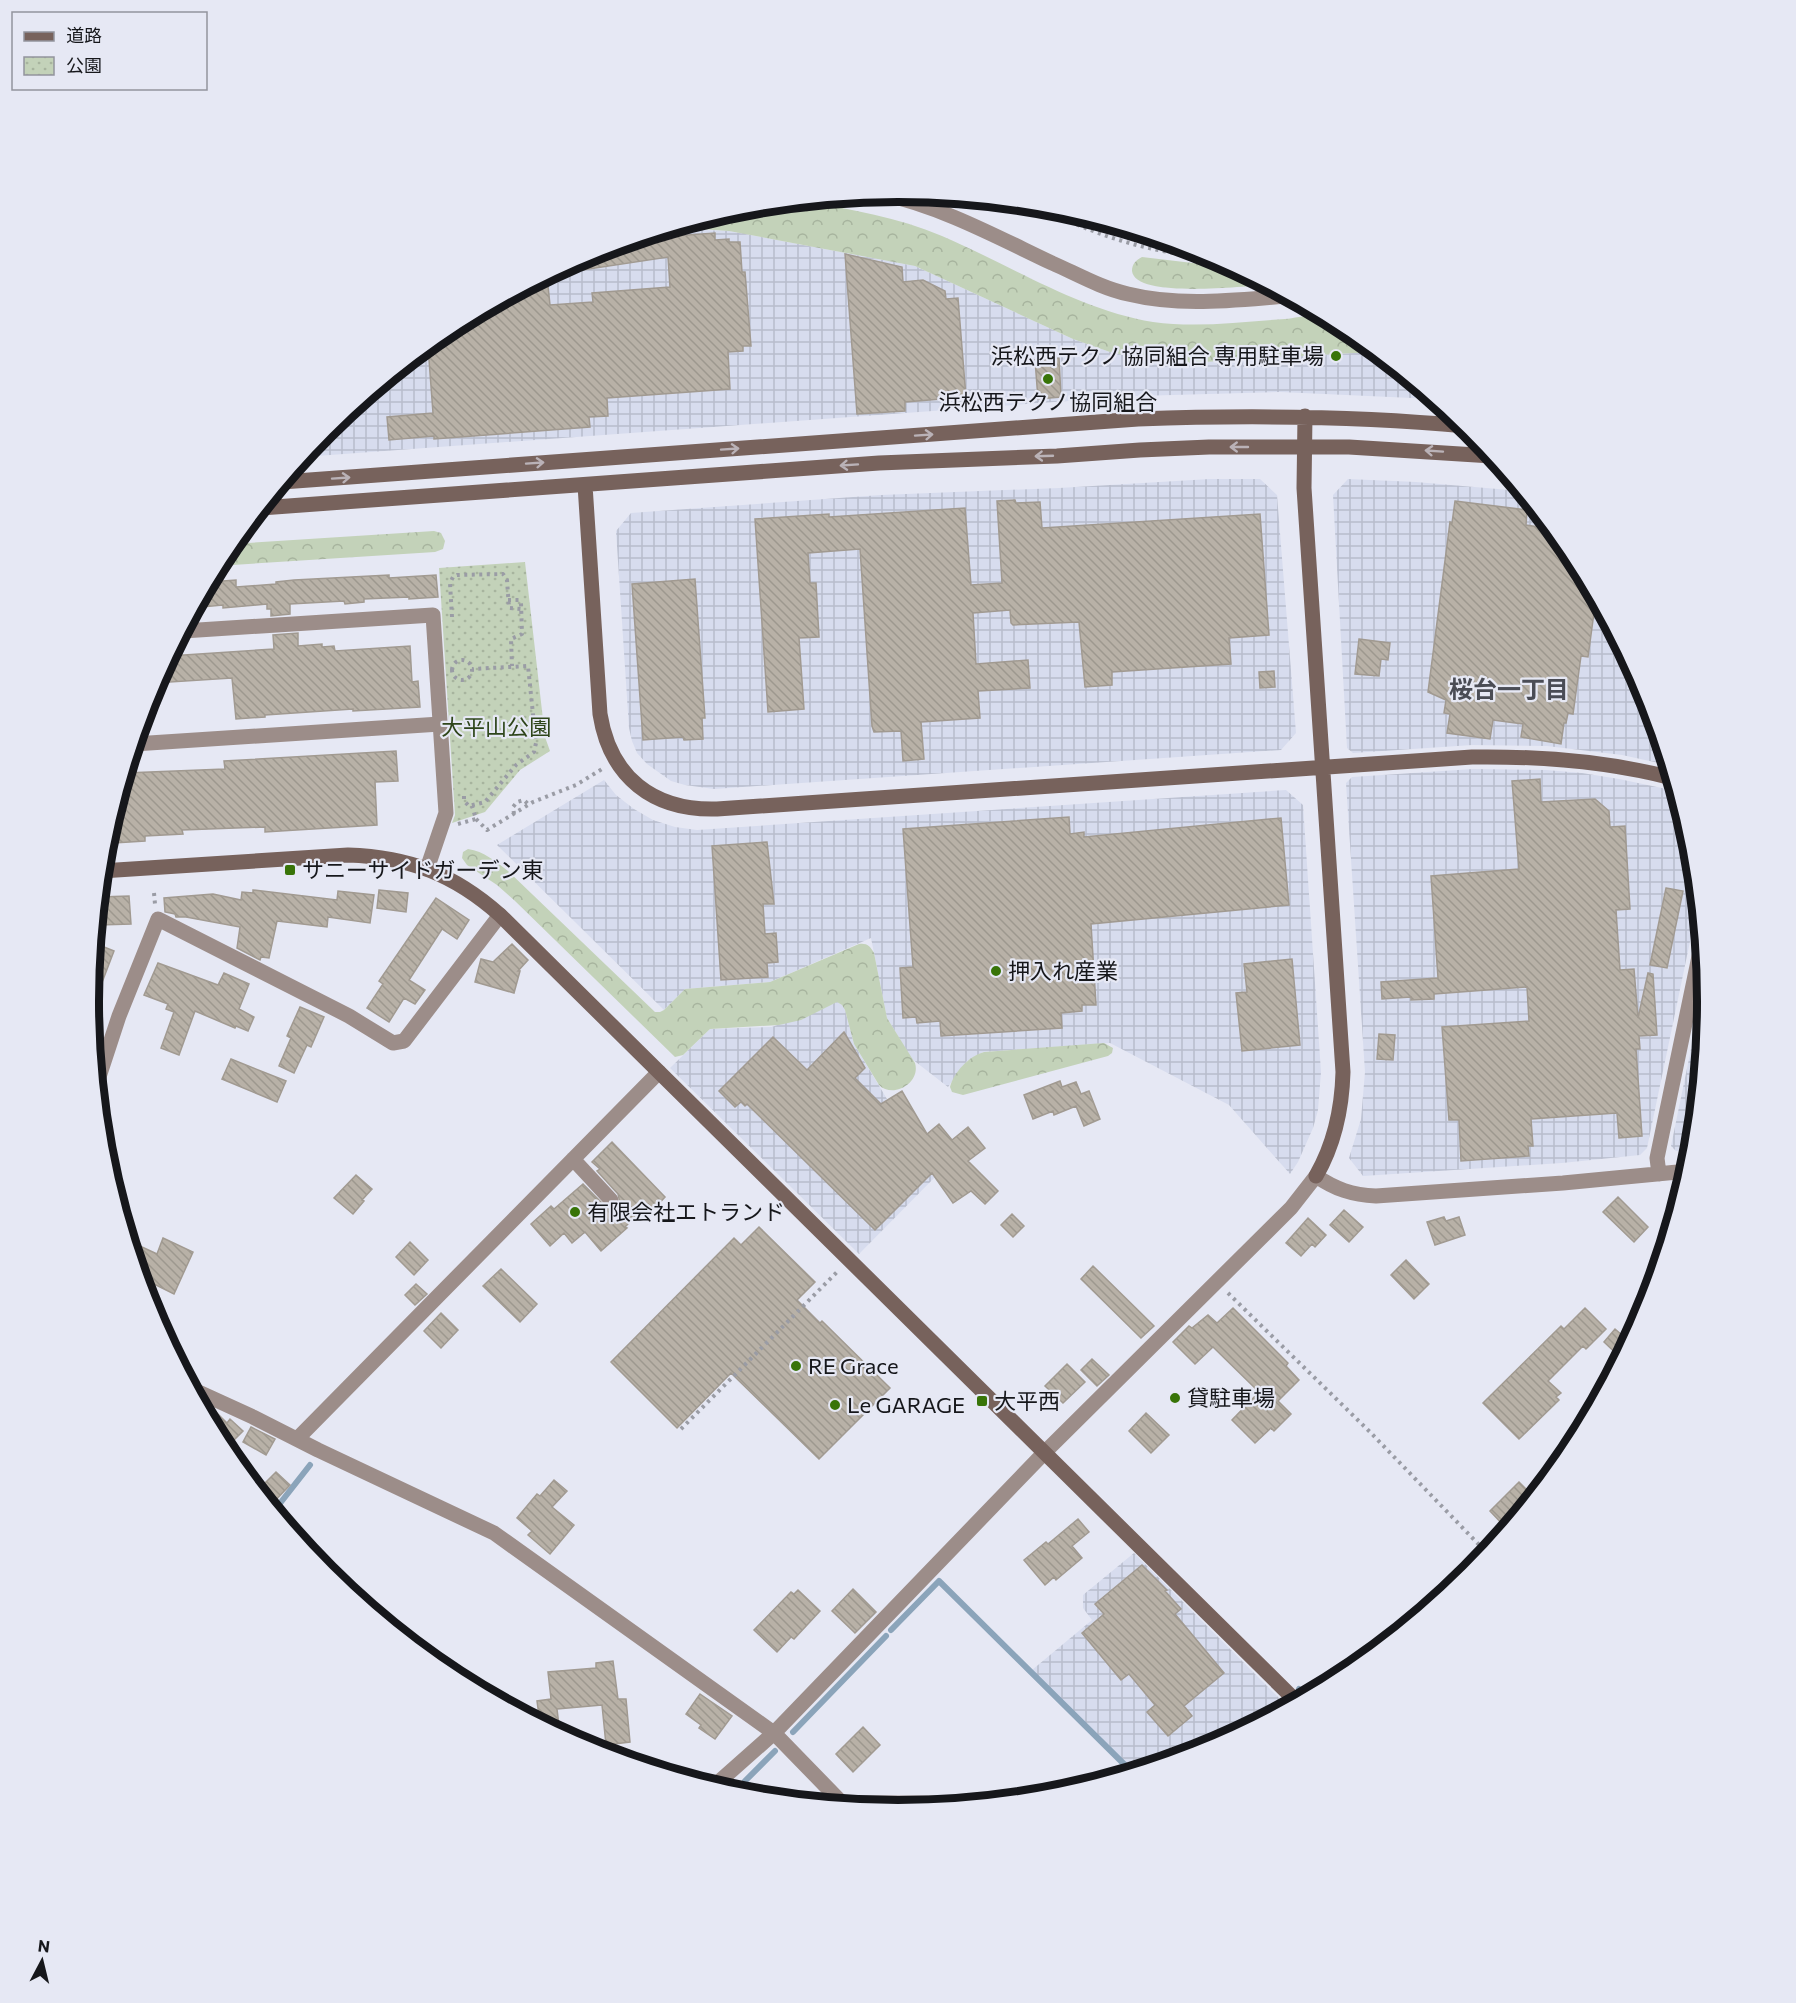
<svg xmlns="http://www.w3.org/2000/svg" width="1796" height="2003" font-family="Commissioner,'Noto Sans JP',sans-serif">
  <defs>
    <pattern id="industrial-grid" width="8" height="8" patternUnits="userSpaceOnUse" patternTransform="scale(1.5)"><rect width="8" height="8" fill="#d7dcee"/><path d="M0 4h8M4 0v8" fill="none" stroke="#b8bccc"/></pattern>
    <pattern id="forest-crowns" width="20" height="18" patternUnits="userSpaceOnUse" patternTransform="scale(1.5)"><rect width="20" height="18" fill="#c3d2b9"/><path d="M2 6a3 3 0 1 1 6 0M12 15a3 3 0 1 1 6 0" fill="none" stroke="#a7b49e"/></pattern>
    <pattern id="park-dots" width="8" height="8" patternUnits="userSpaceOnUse" patternTransform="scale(1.5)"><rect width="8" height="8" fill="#c3d2b9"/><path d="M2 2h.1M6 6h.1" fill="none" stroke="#a7b49e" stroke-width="1.8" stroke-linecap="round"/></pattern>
    <pattern id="building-back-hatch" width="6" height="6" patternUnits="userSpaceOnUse" patternTransform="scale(1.5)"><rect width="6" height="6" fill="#b8b1a7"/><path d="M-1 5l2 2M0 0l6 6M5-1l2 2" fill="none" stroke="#9d988f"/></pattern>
  </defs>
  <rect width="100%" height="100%" fill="#e6e8f4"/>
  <!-- industrial -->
  <path fill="url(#industrial-grid)" d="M676,229L729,231L915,266L1073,339L1110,352L1148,360L1187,363L1353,353H1378L1434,399L1280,392L1137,396L303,457L326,429L449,328L589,253L663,231Z
    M1210,479H1260L1277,495L1296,733L1281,750L714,789L685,785L671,781L647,764L637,753L632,741L629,728L616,531L631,513L881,495L1059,488Z
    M1348,479L1416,482L1521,491L1571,552L1646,692L1668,765L1622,755L1547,746L1472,745L1353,753L1347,748L1333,495Z
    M1473,769L1546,770L1582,773L1619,779L1676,791L1692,844L1698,903L1647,1148L1640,1155L1562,1163L1363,1176L1349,1158L1361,1119L1365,1072L1346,783L1352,777Z
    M604,780L616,795L634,809L653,820L675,827L697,830L1286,790L1303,805L1321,1072L1318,1110L1313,1128L1298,1162L1290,1174L1229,1105L1110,1043L983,1052L967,1061L948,1087L912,1059L887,1018L871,938L770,982L685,989L664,1010L497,845Z
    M1705,981L1707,1002L1693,1150L1676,1151L1671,1146Z
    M837,1002L842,1005L845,1010L854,1044L887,1099L885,1101L915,1151L938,1174L859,1254L670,1068L710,1029L772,1027Z
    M1134,1553L1283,1702L1266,1718L1207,1750L1135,1772L1032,1670L1092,1620L1083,1608V1595Z"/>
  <!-- forest -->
  <path fill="url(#forest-crowns)" d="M805,201C851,210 898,217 942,236C1010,265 1079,310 1153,322C1196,328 1241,322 1285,319C1296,318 1314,313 1325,317C1345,323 1362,340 1378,353H1353L1187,363L1148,360L1110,352L1073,339L915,266L729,231L699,229L663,231L740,207Z
    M1142,257L1201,264L1208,263L1215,257L1266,285C1244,286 1135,299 1132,271C1132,264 1136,260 1142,257Z
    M434,531L441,533L445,541L443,549L435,552L217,566L231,544Z
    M468,849C484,851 496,862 508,871L655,1012H660L664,1010L685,989L770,982L859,944C867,943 870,946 874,953L887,1018L915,1063C921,1083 893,1099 879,1085L854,1044L845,1010L842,1005L837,1002L801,1020L779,1025L710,1029L683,1055L675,1057L514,900L497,885L467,865L462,858L463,852Z
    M1104,1043L1113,1048L1112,1053L1108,1056L963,1095L952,1092L950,1087C954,1072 969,1056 984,1052Z"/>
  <!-- park -->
  <path fill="url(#park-dots)" d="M525,562L545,737L550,751L520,770L485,812L452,823L455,815L439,568Z"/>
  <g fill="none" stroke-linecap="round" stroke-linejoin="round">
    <!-- stream -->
    <path stroke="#8ba4ba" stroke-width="6" d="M274,1511L310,1465
      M891,1630L939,1581L1132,1772
      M1299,1689L1308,1696
      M1275,1713L1285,1704
      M793,1732L886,1636
      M761,1797L745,1781L775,1751"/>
  </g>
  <!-- building -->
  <path fill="url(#building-back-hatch)" stroke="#a19a91" stroke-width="1.5" d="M715,233V240L729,239V242H740L742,272H745L751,346H743V351L728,352L730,389L607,398L608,416L589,417L590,427L434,439V436L389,440L387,417L433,413L428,346L449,328L547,276L550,305L593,302L592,293L670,287L668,257L556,274L555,271L589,254L636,239L661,235V237Z
    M845,254L902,267L903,282L923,280L945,291L946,299L958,298L966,397L905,402V411L857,414Z
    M1059,358L1061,397L1038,399L1035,360Z
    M1015,500L1016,503L1040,502L1042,528L1260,514L1269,635L1229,638L1231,664L1112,672V685L1085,687L1079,622L1013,625L1011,623L1010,610L973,613L976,664L1028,660L1030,688L978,691L980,718L921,722L924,759L903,761L901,731L874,732L872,726L860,549L808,553L810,583H816L819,637L799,638L804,709L768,712L755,519L829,514V517L965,508L971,585L1002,583L997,501Z
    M1455,501L1527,510L1526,525L1552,529L1571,552L1596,598L1588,657L1581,656L1573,714L1568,713L1566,723H1564L1561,744L1521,737L1523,724L1493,720L1490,739L1447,733L1450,714L1444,713L1446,700L1428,692L1450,522L1452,523Z
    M389,575V578L436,575L438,597L409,599V597L364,599V602L345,604L344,601L290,604V614L271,616V609H267V604L223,608V605L202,607L201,596L209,582L236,580V587L276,584V582L294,580Z
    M695,579L705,718H702L703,739L684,740L683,737L643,740L632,584Z
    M298,633V646L322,644V647L334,646L335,651L410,646L412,682L418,681L420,707L353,711V709L265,715V717L236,719L232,678L155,683L169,656L274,649L273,635Z
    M1359,639L1390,643L1388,660L1381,659L1379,676L1355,674Z
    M1274,671L1275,687L1260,688L1259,672Z
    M396,751L398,781L375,782L377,825L265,832V827L182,830L183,834L145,836V841L114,843L112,816L125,773L225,769L224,761Z
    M1540,779L1541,802L1595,799L1609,811L1610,827L1625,826L1630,909L1616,910L1620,970L1634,969L1638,1018L1648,973L1653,974L1657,1035L1639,1036L1640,1049H1636L1642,1136L1619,1138L1617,1113L1531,1119L1533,1146H1528L1529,1156L1461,1161L1459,1120H1449L1442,1027L1529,1021L1527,987L1434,994V999L1411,1000V997L1382,999L1381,982L1438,978L1431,876L1519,869L1512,781Z
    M1069,817L1070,834L1084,832V837L1281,818L1289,905L1091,924L1096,1005H1082V1011L1061,1013L1062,1028L941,1036L940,1021L917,1023L916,1017L903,1018L900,968L913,967L903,829Z
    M767,842L774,904H763L765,934L776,933L778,962L767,963L768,977L721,980L712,846Z
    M1666,888L1683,891L1667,968L1650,965Z
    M253,890L337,900L338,891L374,895L370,923L328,917L327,927L277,921L269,958L261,957L260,960L237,948L240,927L186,917H176L175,914L165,912L164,898L213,894L241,900L242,892L253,893Z
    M379,890L408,893L406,912L377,908Z
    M129,896L131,924L99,925V897Z
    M436,898L469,920L457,939L442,929L409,980L425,990L415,1004L404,998L389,1022L367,1008L383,984L379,981Z
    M94,943L114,951L93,1006L89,1005L88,1001Z
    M512,944L528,960L518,971H520L514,993L475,982L481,959L493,962Z
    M1292,959L1300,1045L1242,1051L1236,993L1247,992L1244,964Z
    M158,963L218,985L224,973L249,984L239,1009L254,1017L248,1031L236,1026L235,1028L195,1011L179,1055L161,1048L174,1012L166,1009L168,1004L144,995Z
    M300,1007L324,1017L311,1047L307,1045L294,1073L279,1066L291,1038L287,1036Z
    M844,1032L865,1068L855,1078L881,1104L902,1091L927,1134L939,1124L952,1140L968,1127L985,1148L968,1161L998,1191L985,1204L971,1191L953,1203L932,1173L875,1230L747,1104L745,1106L741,1102L735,1107L719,1091L773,1037L807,1070Z
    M1379,1034L1395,1035L1393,1060L1377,1059Z
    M231,1059L286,1081L277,1102L222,1079Z
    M1060,1081L1062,1087L1076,1082L1081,1094L1089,1091L1100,1119L1084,1126L1076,1106L1054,1115L1053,1111L1033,1119L1024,1095Z
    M612,1142L665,1197L654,1209L648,1204L625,1227L627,1228L601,1251L585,1232L572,1243L564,1233L550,1246L531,1224L551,1206L554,1209L583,1184L608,1209H614L620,1203L618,1194L597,1171L600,1169L592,1162Z
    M356,1175L372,1189L362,1200L364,1201L353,1214L334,1198Z
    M1618,1197L1648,1227L1634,1242L1603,1212Z
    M1344,1210L1363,1227L1349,1242L1330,1225Z
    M1012,1214L1024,1226L1013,1237L1001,1225Z
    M1444,1217L1446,1221L1459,1217L1465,1235L1435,1245L1427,1222Z
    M1308,1218L1326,1235L1315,1247L1312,1244L1301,1256L1286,1243Z
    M759,1227L815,1282L797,1300L820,1323L822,1321L890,1388L819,1459L731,1373L677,1428L611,1362L734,1238L741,1245Z
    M163,1238L193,1252L174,1294L152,1283L145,1296L129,1241L157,1254Z
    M410,1242L428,1260L414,1275L396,1257Z
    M1406,1260L1429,1284L1414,1299L1391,1275Z
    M1093,1266L1154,1326L1141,1338L1081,1279Z
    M501,1269L537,1304L520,1322L483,1286Z
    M416,1284L427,1294L415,1305L405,1295Z
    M1233,1308L1288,1363L1286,1366L1299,1380L1278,1401L1291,1414L1274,1431L1271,1428L1255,1443L1232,1420L1259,1392L1213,1347L1195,1364L1173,1342L1189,1326L1192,1328L1208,1315L1217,1323Z
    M1585,1308L1606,1329L1586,1349L1583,1346L1548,1381L1561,1393L1556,1397L1559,1400L1519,1439L1483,1403L1561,1326L1564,1329Z
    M441,1313L458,1330L441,1348L424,1331Z
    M1615,1329L1630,1342L1621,1358L1604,1342Z
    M1092,1359L1109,1375L1097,1386L1081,1370Z
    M1067,1364L1085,1382L1063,1403L1045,1386Z
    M199,1403L214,1410L227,1423L230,1419L243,1431L224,1450Z
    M1146,1413L1169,1435L1151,1453L1129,1431Z
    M251,1427L275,1439L266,1455L243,1442Z
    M276,1472L290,1485L270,1506L257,1491Z
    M554,1480L567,1491L552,1507L574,1525L550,1554L528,1535L532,1531L517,1518L537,1494L540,1496Z
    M1519,1482L1534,1497L1507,1529L1490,1511Z
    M1078,1519L1089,1532L1072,1546L1082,1558L1056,1580L1054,1577L1045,1585L1024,1560L1046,1542L1048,1544Z
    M1142,1565L1167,1590L1165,1591L1181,1609L1175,1614L1224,1673L1184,1706L1192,1716L1168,1736L1147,1712L1155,1705L1129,1674L1121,1680L1082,1633L1104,1614L1095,1604Z
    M853,1589L876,1612L855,1633L832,1611Z
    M798,1590L820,1611L794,1639L791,1637L777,1652L754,1630L791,1592L794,1594Z
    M613,1661L618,1699H626L630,1742L606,1745L602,1705L557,1709L560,1734L540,1723L537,1701L551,1699L548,1672L596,1668V1663Z
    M700,1694L732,1716L715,1739L699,1728L701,1725L686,1714Z
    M863,1727L880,1745L853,1772L836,1754Z"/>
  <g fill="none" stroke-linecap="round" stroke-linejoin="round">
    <!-- path -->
    <path stroke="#9a9ca5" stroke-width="4" stroke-dasharray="3 4.5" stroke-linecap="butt" d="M1036,206C1093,234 1149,254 1214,257
      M508,600H519L521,603L522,634L511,639L512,666
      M452,617L450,583L453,577L457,575L503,574L507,580L509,608L521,609
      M452 670a10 10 0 1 1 20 0a10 10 0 1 1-20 0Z
      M464,796V801L469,806L485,802L516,765L534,752L536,743L528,666L472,669
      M514,814L513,807L517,802L524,800L529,805
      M476,819L487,830L533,802L576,785L602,769
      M458,824L476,819L472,806
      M154,893L155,904
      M1228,1293L1370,1432L1487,1553
      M681,1429L839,1270"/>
    <!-- street -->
    <path stroke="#9c8d89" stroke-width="15" d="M883,194C942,207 997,237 1052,263C1077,274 1101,288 1128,294C1181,307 1234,300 1287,296
      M183,631L433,615L446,813L427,869
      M134,744L440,724
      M97,1083L119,1016L158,919L349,1016L393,1043L404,1041L500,915
      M573,1159L611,1200
      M1659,1174L1657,1158L1702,942
      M192,1389L253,1417L318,1450L494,1533L774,1733L845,1806
      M297,1439L659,1072
      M713,1787L774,1733L1045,1452L1291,1208L1316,1176C1335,1189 1352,1195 1376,1196L1563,1183L1688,1171
      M854,1807L858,1803H983"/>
    <!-- secondary -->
    <path stroke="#77625c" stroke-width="15" d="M1305,416L1304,488L1343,1072C1342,1109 1335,1143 1316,1176
      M282,482L1138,419C1248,415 1357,416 1466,426
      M585,485L600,714C610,777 653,811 717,809L1472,757C1540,756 1606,761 1672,778
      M261,508L879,463L1057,456L1140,450L1209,447H1349L1492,456
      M101,871L348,855C409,857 454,874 500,915L1297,1702"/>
  </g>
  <!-- one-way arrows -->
  <defs><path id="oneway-shaft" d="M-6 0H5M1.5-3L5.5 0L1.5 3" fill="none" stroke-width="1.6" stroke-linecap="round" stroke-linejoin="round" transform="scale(1.5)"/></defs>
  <g stroke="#bab2b7">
    <use href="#oneway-shaft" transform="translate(924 435) rotate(-4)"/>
    <use href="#oneway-shaft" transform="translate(1239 447) rotate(180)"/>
    <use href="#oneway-shaft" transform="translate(730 449) rotate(-4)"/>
    <use href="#oneway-shaft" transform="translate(1434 451) rotate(-176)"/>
    <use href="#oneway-shaft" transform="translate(1044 456) rotate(178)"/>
    <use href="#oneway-shaft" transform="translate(535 463) rotate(-4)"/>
    <use href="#oneway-shaft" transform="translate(849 465) rotate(176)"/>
    <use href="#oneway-shaft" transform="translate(341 478) rotate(-4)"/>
  </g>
  <!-- markers -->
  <g fill="#387408" stroke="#e6e8f4" stroke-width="2">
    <circle cx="1336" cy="356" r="6"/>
    <circle cx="1048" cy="379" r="6"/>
    <rect x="284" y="864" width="12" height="12" rx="3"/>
    <circle cx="996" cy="971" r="6"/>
    <circle cx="575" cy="1212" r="6"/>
    <circle cx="796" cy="1366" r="6"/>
    <circle cx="1175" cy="1398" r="6"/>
    <rect x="976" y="1395" width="12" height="12" rx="3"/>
    <circle cx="835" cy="1405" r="6"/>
  </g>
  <g text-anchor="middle" stroke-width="4.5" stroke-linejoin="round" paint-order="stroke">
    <!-- poi labels -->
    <g font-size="22" fill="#16171b" stroke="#e6e8f4" text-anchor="start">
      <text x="1324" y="364" text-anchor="end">浜松西テクノ協同組合 専用駐車場</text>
      <text x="1048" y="410" text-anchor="middle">浜松西テクノ協同組合</text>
      <text x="302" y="878">サニーサイドガーデン東</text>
      <text x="1008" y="979">押入れ産業</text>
      <text x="587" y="1220">有限会社エトランド</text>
      <text x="808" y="1374">RE Grace</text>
      <text x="1187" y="1406">貸駐車場</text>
      <text x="994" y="1409">大平西</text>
      <text x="847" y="1413">Le GARAGE</text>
    </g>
    <!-- park labels -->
    <g font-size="22" fill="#2e451a" stroke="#e6e8f4">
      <text x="496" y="735">大平山公園</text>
    </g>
    <!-- neighbourhood labels -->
    <g font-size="24" font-weight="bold" fill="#4a4c55" stroke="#e6e8f4">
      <text x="1509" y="698">桜台一丁目</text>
    </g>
  </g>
  <!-- crop -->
  <path d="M0 0H1796V2003H0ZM99 1001a799 799 0 1 1 1598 0a799 799 0 1 1-1598 0Z" fill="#e6e8f4" fill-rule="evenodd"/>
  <path fill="none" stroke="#16171b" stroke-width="8" d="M99 1001a799 799 0 1 1 1598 0a799 799 0 1 1-1598 0Z"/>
  <!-- legend -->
  <rect x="12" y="12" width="195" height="78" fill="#e6e8f4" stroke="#93949d" stroke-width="1.5"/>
  <rect x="24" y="32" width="30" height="9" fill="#77625c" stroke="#93949d" stroke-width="1.5"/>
  <text x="66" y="42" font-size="18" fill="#16171b">道路</text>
  <rect x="24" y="57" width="30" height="18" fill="url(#park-dots)" stroke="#93949d" stroke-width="1.5"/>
  <text x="66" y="72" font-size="18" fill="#16171b">公園</text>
  <!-- north arrow -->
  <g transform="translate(42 1961) rotate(7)" stroke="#e6e8f4" stroke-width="4.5" paint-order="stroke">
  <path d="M0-4.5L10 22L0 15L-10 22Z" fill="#16171b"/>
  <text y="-9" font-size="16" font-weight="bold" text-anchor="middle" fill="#16171b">N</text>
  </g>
</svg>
